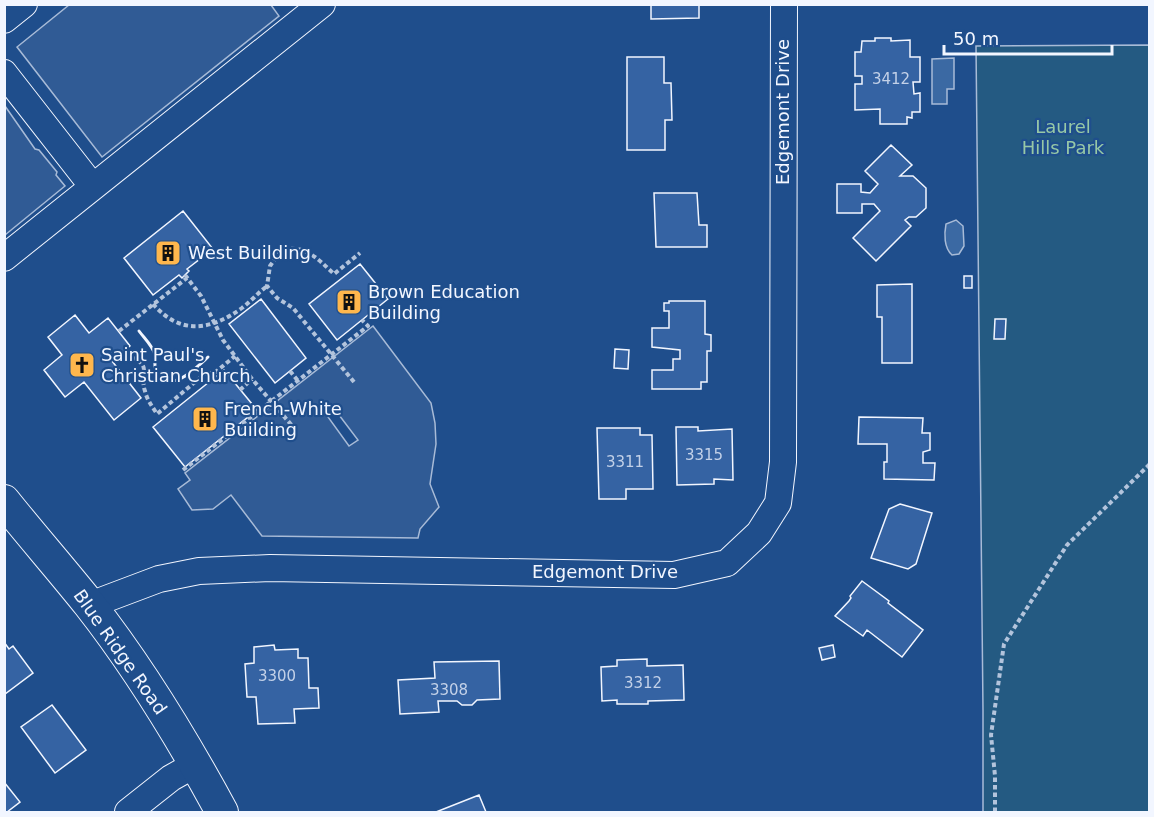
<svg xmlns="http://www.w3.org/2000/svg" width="1154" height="817" font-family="'DejaVu Sans',sans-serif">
  <rect width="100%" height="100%" fill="#1f4e8c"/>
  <!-- green -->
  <path fill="#245a82" stroke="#a8bbd7" stroke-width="1.5" d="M1149,45V812H983V710L976,46Z"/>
  <!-- parking -->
  <path fill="#305b95" stroke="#a8bbd7" stroke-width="1.5" fill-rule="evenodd" d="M69,5H271L279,16L102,157L17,47Z
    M5,106L35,149L39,150L57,172L56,175L65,186L5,235Z
    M373,326L431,403L435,423L436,444L430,484L439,507L420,529L418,538L262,536L231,495L213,509L192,510L178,489L190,480L185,473ZM336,411L358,440L349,446L328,417Z"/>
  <!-- water -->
  <path fill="#3b69a3" stroke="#a8bbd7" stroke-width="1.5" d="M954,58V89H947V104H932V59Z
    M956,220L963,226L964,246L959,254L952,255C944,248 944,234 946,224Z"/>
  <!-- building -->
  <path fill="#3563a3" stroke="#f2f6ff" stroke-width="1.5" d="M651,4H699V18L651,19Z
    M875,38H891V41L910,40V57H920V82H913L914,94L920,93V112H912V118L907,117V124H880V109L855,110V84H862V76H855V52H861L862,41H875Z
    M627,57H664V83H671L672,120H665V150H627Z
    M891,145L912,165L900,176H913L926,188V208L916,217H909L905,220L911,226L876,261L853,238L880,211L874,204H862V213H837V184H861V192L870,193L878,184L865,171Z
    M654,193H697L699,225H707V247H656Z
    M183,211L213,249L187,269L189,271L182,278L179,275L153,295L124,258Z
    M360,264L388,299L337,340L309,304Z
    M964,276H972V288H964Z
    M912,284V363H882V317H877V285Z
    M261,299L306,358L275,383L229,324Z
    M669,301H705V334L711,335V351H707V382H701V389H652V370H673V359H680V350L652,347V328H669V311H664V303H669Z
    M75,315L89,333L108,318L130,346L112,361L141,398L114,420L84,382L65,397L44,370L62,355L48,337Z
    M995,319H1006L1005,339H994Z
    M615,349L629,350L628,369L614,368Z
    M224,370L257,410L185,467L153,427Z
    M859,417L923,418L922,433H930V450L923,452V463H935L934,480L884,479V462H887V444H858Z
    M676,427H698V431L732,429L733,480L714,479V484L677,485Z
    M597,428H640V435H652L653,489H626V499H599Z
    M900,504L932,513L916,564L908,569L871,558L889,509Z
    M862,581L889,601L888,603L923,630L902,657L867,630L863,636L835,616L849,601L851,598L850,596Z
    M4,642L9,649L13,646L33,673L5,694Z
    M274,645L275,650L298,649V658H308L309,688H318L319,708L294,709L295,723L258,724L256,697H247L245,664L254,663V647Z
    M833,645L835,657L822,660L819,648Z
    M647,659V666L683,665L684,700L648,701V704H617V700L602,701L601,667L617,666V660Z
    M499,661L500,699L477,700L472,705H462L457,701H438L439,712L400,714L398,680L435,678L434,662Z
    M52,705L86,750L55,773L21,727Z
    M4,782L20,802L7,812H4Z
    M479,795L486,812H436Z"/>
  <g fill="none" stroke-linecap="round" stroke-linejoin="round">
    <!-- minor casing -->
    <g stroke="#f2f6ff" stroke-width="28">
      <path id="minor" d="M4,20L24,4
        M4,73L93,187
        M4,258L322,4
        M90,605L159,579L199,571L270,568L674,575L727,563L759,533L778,503L783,462L784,4
        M128,812L171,778L196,764"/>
    </g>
    <!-- major casing -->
    <g stroke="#f2f6ff" stroke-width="34">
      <path id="major" d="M4,501C32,536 61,569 89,604C140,669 183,740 222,812"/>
    </g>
    <!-- path -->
    <path stroke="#b3c4dc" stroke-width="4" stroke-dasharray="4.5 3" stroke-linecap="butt" d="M128,4V6
      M185,275L201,296L223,340L252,379L294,428
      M153,304C180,335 210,331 242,308C251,301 258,293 267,286
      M119,331L187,278
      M131,357C153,366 139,374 145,391C147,400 152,406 157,414L208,371L212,375L235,356
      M290,371L298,381
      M354,382L293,308L277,298L267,286L270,266L281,250C305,244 318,259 334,274L360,253
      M240,390L252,379
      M183,470L368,326L362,320
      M995,812V776L991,735L1004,644L1067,545L1150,464"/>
    <!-- minor -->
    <use href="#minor" stroke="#1f4e8c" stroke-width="26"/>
    <!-- major -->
    <use href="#major" stroke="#1f4e8c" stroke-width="32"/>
    <!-- wall -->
    <path stroke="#f2f6ff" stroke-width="3" d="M139,331C144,338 153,346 155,355C156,361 153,366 157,373C171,395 197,367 208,357"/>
  </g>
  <!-- icons -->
  <defs>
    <g id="building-square" transform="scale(1.35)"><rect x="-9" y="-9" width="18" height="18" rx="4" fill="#ffb74d" stroke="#1f4e8c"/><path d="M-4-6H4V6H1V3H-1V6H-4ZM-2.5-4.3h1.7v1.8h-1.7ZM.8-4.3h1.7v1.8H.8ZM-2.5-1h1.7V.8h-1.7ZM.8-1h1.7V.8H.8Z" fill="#111"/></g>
    <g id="church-square" transform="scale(1.35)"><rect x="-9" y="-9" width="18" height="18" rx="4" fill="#ffb74d" stroke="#1f4e8c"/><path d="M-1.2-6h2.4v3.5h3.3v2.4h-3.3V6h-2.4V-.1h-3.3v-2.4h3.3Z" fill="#111"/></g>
  </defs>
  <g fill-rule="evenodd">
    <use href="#building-square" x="168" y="253"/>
    <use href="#building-square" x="349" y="302"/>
    <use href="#church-square" x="82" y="365"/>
    <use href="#building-square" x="205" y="419"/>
  </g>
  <g text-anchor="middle" stroke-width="4.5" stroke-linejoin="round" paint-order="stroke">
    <!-- number labels -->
    <g font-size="15" fill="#c3d1e8">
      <text x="891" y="84">3412</text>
      <text x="704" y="460">3315</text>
      <text x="625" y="467">3311</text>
      <text x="277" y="681">3300</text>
      <text x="643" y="688">3312</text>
      <text x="449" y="695">3308</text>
    </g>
    <!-- street labels -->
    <g font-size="18" fill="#f2f6ff" stroke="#1f4e8c">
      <text transform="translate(783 112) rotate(-90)" y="6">Edgemont Drive</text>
      <text x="605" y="578">Edgemont Drive</text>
      <text transform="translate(120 652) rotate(55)" y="6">Blue Ridge Road</text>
    </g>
    <!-- park labels -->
    <g font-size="18" fill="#97c8a6" stroke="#1f4e8c">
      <text x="1063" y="133">Laurel<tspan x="1063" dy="21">Hills Park</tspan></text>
    </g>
    <!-- poi labels -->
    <g font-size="18" fill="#f2f6ff" stroke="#1f4e8c" text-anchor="start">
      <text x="188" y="259">West Building</text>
      <text x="368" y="298">Brown Education<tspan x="368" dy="21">Building</tspan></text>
      <text x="101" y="361">Saint Paul's<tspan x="101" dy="21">Christian Church</tspan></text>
      <text x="224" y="415">French-White<tspan x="224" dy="21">Building</tspan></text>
    </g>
  </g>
  <!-- border -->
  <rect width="1154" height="817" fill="none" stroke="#f2f6ff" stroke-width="12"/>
  <!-- scale -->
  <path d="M944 45v9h168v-9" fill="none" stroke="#f2f6ff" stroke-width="3"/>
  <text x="953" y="45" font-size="18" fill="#f2f6ff" stroke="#1f4e8c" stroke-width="4.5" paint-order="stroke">50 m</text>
</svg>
